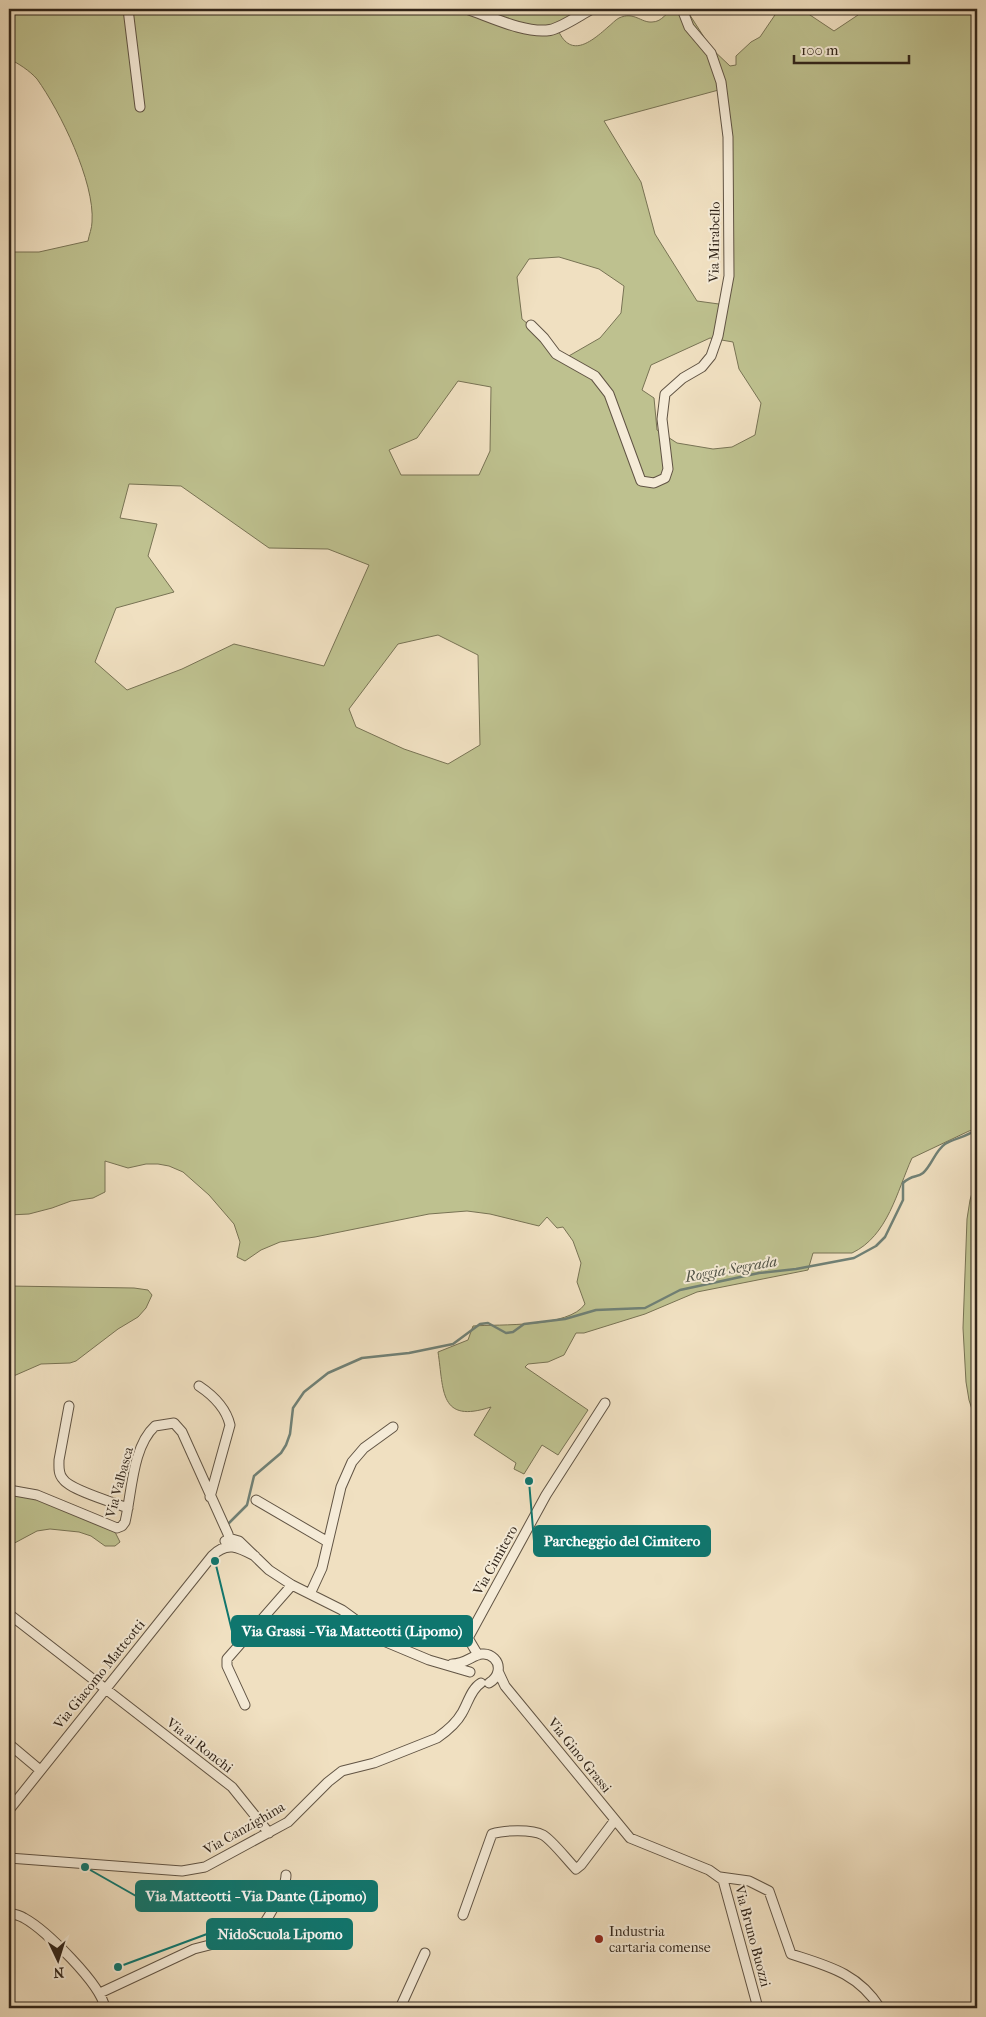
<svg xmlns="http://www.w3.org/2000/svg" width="986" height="2017" font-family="'IM FELL French Canon',serif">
  <rect width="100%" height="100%" fill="#f0e0c1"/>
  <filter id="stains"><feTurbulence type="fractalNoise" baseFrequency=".004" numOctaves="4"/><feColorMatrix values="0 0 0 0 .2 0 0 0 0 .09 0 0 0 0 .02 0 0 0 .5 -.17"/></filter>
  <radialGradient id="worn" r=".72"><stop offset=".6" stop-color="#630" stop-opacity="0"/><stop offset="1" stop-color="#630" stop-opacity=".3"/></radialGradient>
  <!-- green -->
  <path fill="#bec18f" stroke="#787354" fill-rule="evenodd" d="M9,9H578L576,14L556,25C568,59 588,45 608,27C612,24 615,20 619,18C634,11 641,23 652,22C663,22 666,11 675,9C678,8 683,9 686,9L711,48L730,66L736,65V56L751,42L760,37L779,9H801L834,31L858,15L853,9H977V1129L969,1131L912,1158C897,1191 888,1236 852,1253H813L808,1270L697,1292L645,1314L584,1333H576L564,1355L548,1362L528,1364L525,1367L588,1410L558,1455L542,1445L524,1474L514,1469L516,1463L474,1435L491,1407C439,1424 444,1391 438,1352L468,1340L473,1326C500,1324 569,1328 585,1304L577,1282L581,1263L573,1241L563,1227L557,1228L547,1217L539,1226L490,1214L467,1211L429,1214L315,1237L280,1242L261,1250L245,1261L237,1257L240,1242L234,1224L209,1195L183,1172L169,1166L158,1164H146L128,1168L105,1161V1192L93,1198L71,1201L52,1208L29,1214L9,1215V252H39L88,241C89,235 92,228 92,222C95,182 60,111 37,79C30,71 18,63 9,59ZM726,88V305L697,301L655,234L641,182L604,121ZM559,257L599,269L624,286L621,313L600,338L567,357L522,319L517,277L529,259ZM710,338L733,342L739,369L761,403L755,435L732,447L713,449L677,443L657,430L654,398L642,390L651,365ZM458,381L491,387L490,451L479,475H401L389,450L417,438ZM129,484L181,486L269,548L328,549L369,565L324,666L234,644L182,669L127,690L95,662L116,608L174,592L148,556L157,524L120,518ZM438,635L478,655L480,745L448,764L404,749L356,727L349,709L398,644Z
    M977,1176V1425L969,1400L966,1382L963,1328L967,1219L970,1200Z
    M9,1286L134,1288L148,1290L152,1295L146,1308L138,1317L118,1329L76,1361L70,1363L41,1364L9,1378Z
    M9,1492L32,1495L95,1523L115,1532L120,1542L115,1546H105L91,1536L79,1532L50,1529L37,1531L9,1546Z"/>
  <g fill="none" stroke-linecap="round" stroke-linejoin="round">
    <!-- stream -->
    <path stroke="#708075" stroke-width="2.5" d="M229,1523L247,1505L254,1476L281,1453L286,1445L290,1434L293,1408L304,1392L328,1373L362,1358L409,1353L453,1344L480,1324L488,1323L506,1333L513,1332L524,1324L565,1319L596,1310L645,1308L680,1290L759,1273L796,1269L854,1258L876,1246L885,1237L903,1200V1183C912,1174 917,1178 923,1173C932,1165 935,1151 945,1144C955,1138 967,1137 977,1129"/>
    <!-- minor casing -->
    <g stroke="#615444" stroke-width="11">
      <path id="minor" d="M128,9L140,107
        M531,325L544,338L556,354L595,376L609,394L641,481L654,483L665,478L668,469L662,419L665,394L683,378L702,367L711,356L718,336L729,276L728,137L721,82L711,53L689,27L682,9
        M199,1386C214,1396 226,1408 230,1425L210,1497
        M69,1406L59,1460C59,1467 58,1474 63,1479C70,1490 115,1503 128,1508
        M9,1490L37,1495L117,1528L122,1526L125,1522C132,1493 132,1447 155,1426L174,1423L182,1432L228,1534L231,1547
        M256,1500L328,1542
        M225,1541L232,1539L239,1541L269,1570L292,1585L342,1610L386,1642L429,1660L470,1672
        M310,1594L322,1568L341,1487L352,1462L364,1448L393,1427
        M9,1614L232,1787L269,1833
        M478,1655L468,1638L546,1495L605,1403
        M452,1664C466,1664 472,1655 482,1654C491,1653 500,1661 498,1671C497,1677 494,1680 489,1683
        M498,1671L505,1686L630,1838L709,1870L723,1880L758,2008
        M245,1705L227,1666V1659L292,1585
        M9,1744L40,1770
        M9,1810L212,1556C227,1541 238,1547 255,1556
        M9,1858L182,1871L205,1867L288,1822L328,1782L342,1771L374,1763L437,1738C447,1731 456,1724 462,1713C468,1703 471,1689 481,1683
        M720,1877L749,1881L769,1891L791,1954C828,1966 858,1973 880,2008
        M9,1913C14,1914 19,1915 24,1918C46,1930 101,1984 105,2008
        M463,1915L492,1834C504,1830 532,1829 543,1835C552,1840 568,1861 576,1869L581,1865L615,1820
        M100,1993L194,1949L256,1933C266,1924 286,1888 286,1875
        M400,2008L425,1953"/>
    </g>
    <!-- tertiary casing -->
    <g stroke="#615444" stroke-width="12">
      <path id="tertiary" d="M468,9C491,17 526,34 550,30C561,28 580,15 591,9"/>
    </g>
    <!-- minor -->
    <use href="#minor" stroke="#f5ebd7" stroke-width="9"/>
    <!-- tertiary -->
    <use href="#tertiary" stroke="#f5ebd7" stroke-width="10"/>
  </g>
  <!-- markers -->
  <circle fill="#8f2418" stroke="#f5ebd7" stroke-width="2" cx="599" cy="1939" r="5"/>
  <g text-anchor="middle" stroke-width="4" stroke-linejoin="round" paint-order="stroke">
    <!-- street labels -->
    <g font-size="14" fill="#31251a" stroke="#f5ebd7">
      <text transform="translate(714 242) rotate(-89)" y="5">Via Mirabello</text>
      <text transform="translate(119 1482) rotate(-75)" y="5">Via Valbasca</text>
      <text transform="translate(495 1560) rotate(-61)" y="5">Via Cimitero</text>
      <text transform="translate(99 1674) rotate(-51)" y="5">Via Giacomo Matteotti</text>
      <text transform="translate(200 1745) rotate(38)" y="5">Via ai Ronchi</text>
      <text transform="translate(580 1755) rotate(51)" y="5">Via Gino Grassi</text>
      <text transform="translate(244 1828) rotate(-30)" y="5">Via Canzighina</text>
      <text transform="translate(753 1936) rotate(75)" y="5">Via Bruno Buozzi</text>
    </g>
    <!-- poi labels -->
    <g font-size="14" fill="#31251a" stroke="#f5ebd7" text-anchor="start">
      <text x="609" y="1936">Industria<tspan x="609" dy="16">cartaria comense</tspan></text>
    </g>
    <!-- water labels -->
    <g font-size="15" font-style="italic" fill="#505347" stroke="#f5ebd7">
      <text transform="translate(731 1269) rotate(-10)" y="5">Roggia Segrada</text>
    </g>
  </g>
  <!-- callouts -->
  <path fill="none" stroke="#0f766e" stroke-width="2" d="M529 1481L534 1541M215 1561L232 1631M85 1867L136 1896M118 1967L207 1934"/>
  <g fill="#0f766e" stroke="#f5ebd7" stroke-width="2">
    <circle cx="529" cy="1481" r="5"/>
    <circle cx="215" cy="1561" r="5"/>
    <circle cx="85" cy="1867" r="5"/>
    <circle cx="118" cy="1967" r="5"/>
  </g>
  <g fill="#0f766e" stroke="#0f766e" stroke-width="2">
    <rect x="534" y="1526" width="176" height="30" rx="5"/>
    <rect x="232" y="1616" width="240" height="30" rx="5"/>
    <rect x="136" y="1881" width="241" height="30" rx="5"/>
    <rect x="207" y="1919" width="145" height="30" rx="5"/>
  </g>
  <g font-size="15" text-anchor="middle" font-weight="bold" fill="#fff">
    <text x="622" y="1546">Parcheggio del Cimitero</text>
    <text x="352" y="1636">Via Grassi - Via Matteotti (Lipomo)</text>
    <text x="256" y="1901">Via Matteotti - Via Dante (Lipomo)</text>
    <text x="280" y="1939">NidoScuola Lipomo</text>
  </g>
  <!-- margin -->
  <rect width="986" height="2017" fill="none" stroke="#f0e0c1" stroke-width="30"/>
  <rect x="10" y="10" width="966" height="1997" fill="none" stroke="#31251a" stroke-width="2.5"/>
  <rect x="15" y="15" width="956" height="1987" fill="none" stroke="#31251a"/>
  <!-- north arrow -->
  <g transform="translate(58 1960) rotate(176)" stroke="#f5ebd7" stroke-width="4" paint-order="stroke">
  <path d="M0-4L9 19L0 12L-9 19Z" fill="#31251a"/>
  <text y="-8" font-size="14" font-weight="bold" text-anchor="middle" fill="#31251a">N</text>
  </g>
  <!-- scale -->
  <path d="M794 55v8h115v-8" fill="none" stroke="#31251a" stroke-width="2.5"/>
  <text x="801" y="55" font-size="15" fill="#31251a" stroke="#f5ebd7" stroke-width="4" paint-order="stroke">100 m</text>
  <rect width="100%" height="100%" filter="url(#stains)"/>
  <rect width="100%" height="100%" fill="url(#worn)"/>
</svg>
